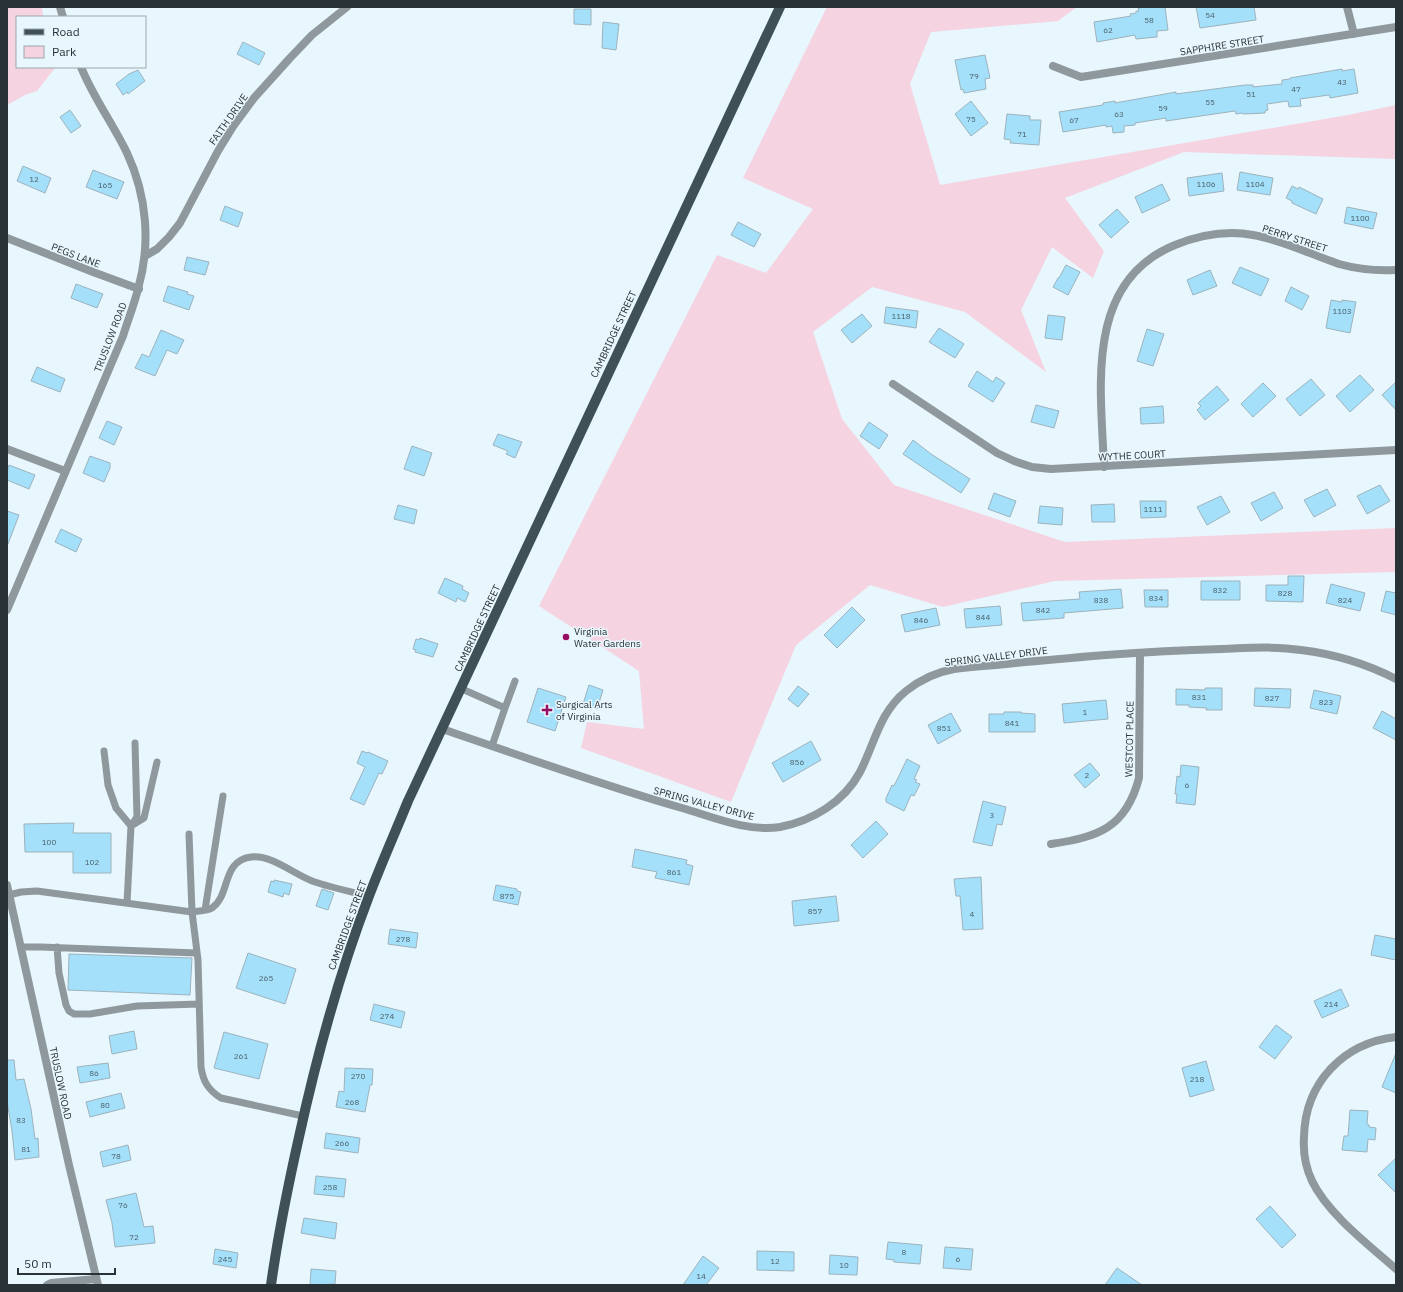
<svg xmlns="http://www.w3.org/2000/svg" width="1403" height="1292" font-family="'IBM Plex Sans',sans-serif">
  <rect width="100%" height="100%" fill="#e8f6fd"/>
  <!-- green -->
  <path fill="#f5d3e1" d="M7,7H42L43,17H17V67L55,68L37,91L25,95L7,105Z
    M827,7H1077L1058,21L931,32L910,84L940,185L1348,115L1396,105V159L1184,152L1065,198L1104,251L1093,278L1052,247L1021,310L1046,372L965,312L872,287L813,332L842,419L894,485L1065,542L1396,528V573L1394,572L1055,581L943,607L870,585L796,645L731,802L581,748L587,722L644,729L639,671L539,606L717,255L766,273L813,209L743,178Z"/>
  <!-- building -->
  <path fill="#a5e0fa" stroke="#9cb3bd" d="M1146,7H1165L1168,30L1157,31V37L1136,39L1135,35L1097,42L1094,22L1131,16L1130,14L1136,13V11H1139L1138,8Z
    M1196,7H1254L1256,20L1200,28Z
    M574,9H591V25L574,24Z
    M603,22L619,24L616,50L602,48Z
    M243,42L265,53L259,65L237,54Z
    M985,55L990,78L985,79L986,89L964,93L963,89L961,90L955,60Z
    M1342,69V71L1354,69L1358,93L1330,98L1329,95L1300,99L1301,106L1289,107L1288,101L1267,104L1268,110L1265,111V113L1243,114L1242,113L1236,114L1235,111L1166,121V118L1135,123V125L1124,126V132L1113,133L1112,126L1106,127V125L1063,132L1059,112L1103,105V103L1115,101V103L1176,92V94L1245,85H1253V87L1282,84V80L1290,79V78Z
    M138,70L145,81L128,94L127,92L123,95L116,84L129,74Z
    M971,101L988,123L971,136L955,114Z
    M70,110L81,126L71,133L60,117Z
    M1007,114L1030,116V120H1041L1039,145L1010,143L1011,140L1004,139Z
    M23,166L51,178L45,193L17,181Z
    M93,170L124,182L117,199L86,187Z
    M1240,172L1273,178L1270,195L1237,190Z
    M1222,173L1224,191L1189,196L1187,178Z
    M1162,184L1170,200L1142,213L1135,197Z
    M1292,186L1298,189L1299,187L1323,199L1316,214L1292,203V201L1286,198Z
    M225,206L243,213L238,227L220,220Z
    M1347,207L1377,213L1373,229L1344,223Z
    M1117,209L1129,222L1111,238L1099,225Z
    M738,222L761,234L754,247L731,235Z
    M187,257L209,262L205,275L184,270Z
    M1066,265L1080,272L1068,295L1053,287L1058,278H1059Z
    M1240,267L1269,279L1261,296L1232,283Z
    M1210,270L1217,286L1193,295L1187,280Z
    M76,284L103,294L97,308L71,298Z
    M168,286L188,292L187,294L194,296L189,310L163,301Z
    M1291,287L1309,296L1302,310L1285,301Z
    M1331,300L1342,302V300L1356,302L1350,333L1326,328Z
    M886,307L918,311L916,328L884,323Z
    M862,314L872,326L852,343L841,330Z
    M1048,315L1065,317L1062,340L1045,338Z
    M939,328L964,344L955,358L929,342Z
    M1147,329L1164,334L1153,366L1137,361Z
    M161,330L184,340L177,354L167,350L155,376L135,368L142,354L149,357Z
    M37,367L65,379L60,392L31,381Z
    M977,371L993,382L996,377L1005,383L993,402L968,386Z
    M1360,375L1374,390L1350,412L1336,396Z
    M1311,379L1325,395L1300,416L1286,399Z
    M1396,382V410L1382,395Z
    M1263,383L1276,396L1253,417L1241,404Z
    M1217,386L1229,400L1205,420L1197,410L1201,406L1198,403Z
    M1036,405L1059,411L1054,428L1031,422Z
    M1163,406L1164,423L1141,424L1140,408Z
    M107,421L122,427L114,445L99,438Z
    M869,422L888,435L879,449L860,436Z
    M498,434L522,442L515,458L506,454L508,451L493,445Z
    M913,440L931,454L970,479L961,493L903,454Z
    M412,446L432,453L424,476L404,469Z
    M90,456L110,463V468L104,482L83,473Z
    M9,465L35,475L29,489L7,480V472Z
    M1380,485L1390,501L1367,514L1357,496Z
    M1327,489L1336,505L1314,517L1304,500Z
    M1274,492L1283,508L1261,521L1251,503Z
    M994,493L1016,501L1010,517L988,509Z
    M1221,496L1230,512L1207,525L1197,507Z
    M1140,501H1166V517L1141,518Z
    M1114,504L1115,522H1092L1091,505Z
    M398,505L417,510L414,524L394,519Z
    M1040,506L1063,508L1062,525L1038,523Z
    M7,511L19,515L8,544L7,543Z
    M61,529L82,539L76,552L55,542Z
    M1288,576H1304L1303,602L1266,601V585H1288Z
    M445,578L463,586L462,589L469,593L465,602L457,598L456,602L438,593Z
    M1201,581H1240V600H1201Z
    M1331,584L1365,593L1360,611L1326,603Z
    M1121,589L1123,608L1064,613V618L1023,621L1021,603L1080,599L1079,592Z
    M1144,590H1168V607H1145Z
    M1386,591L1396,593V615L1381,611Z
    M1000,606L1002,625L966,628L964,609Z
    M852,607L865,620L837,648L824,635Z
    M936,608L940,625L905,632L901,615Z
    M420,638L438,644L433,657L415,652L416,650L413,649L416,639L419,640Z
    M589,685L603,690L597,709L583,704Z
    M798,686L809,694L798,707L788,699Z
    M538,688L566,697L555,731L527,722Z
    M1205,688H1222V710H1206L1207,708L1189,707V705H1176V689L1205,690Z
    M1255,688L1291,689L1290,708L1254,706Z
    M1314,690L1341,696L1337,714L1310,708Z
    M1106,700L1108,719L1064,723L1062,704Z
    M1382,711L1396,719V740L1373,728Z
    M1004,712H1021V713L1035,714V732H989V714H1004Z
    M951,713L961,731L938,744L928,725Z
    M811,741L821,760L783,782L772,763Z
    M362,751L367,753L368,752L388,761L382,774L379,773L364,805L350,799L365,767L357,763Z
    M907,759L920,766L914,779L917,780L915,782L920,784L914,796L911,795L904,811L886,802V798L892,785L894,786Z
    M1090,763L1100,775L1085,788L1074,775Z
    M1181,765L1199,767L1195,805L1176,803L1177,794H1175L1177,776L1180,777Z
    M983,801L1006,807L1002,825L997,824L992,846L973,842Z
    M876,821L888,834L863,858L851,845Z
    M74,823L73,833H111V873H73V852H25L24,824Z
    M635,849L687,860L686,864L693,866L689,885L655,878L657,872L632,867Z
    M981,877L983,929L963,930L960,896H956L954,879Z
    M274,880L292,884L289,895L284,893L283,897L268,892L271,881L274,882Z
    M496,885L517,889V891L521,892L518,905L493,900Z
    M322,889L334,893L328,910L316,906Z
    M836,896L839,921L794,926L792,901Z
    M390,929L418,933L416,948L388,944Z
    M1375,935L1396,939V960L1371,955Z
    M248,953L296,969L285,1004L236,988Z
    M69,954L192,958L190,995L68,990Z
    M1341,989L1349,1006L1322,1018L1314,1001Z
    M374,1004L405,1012L401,1028L370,1020Z
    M1276,1025L1292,1037L1275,1059L1259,1047Z
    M134,1031L137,1049L112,1054L109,1036Z
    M224,1032L268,1044L259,1079L214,1068Z
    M1396,1053V1093L1382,1087Z
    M7,1060H14L16,1080L24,1079L31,1109L35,1139L38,1138L39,1157L15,1160L12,1131L7,1101Z
    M1206,1061L1214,1090L1190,1097L1182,1068Z
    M108,1063L110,1078L80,1083L77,1067Z
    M345,1068L373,1069L372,1085H370L365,1112L336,1107L339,1091L344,1092Z
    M121,1093L125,1108L90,1117L86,1102Z
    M1350,1110L1368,1111L1367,1124L1369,1125V1127L1376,1128L1375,1140L1368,1139L1367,1152L1342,1150L1344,1136H1348Z
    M326,1133L360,1138L358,1153L324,1148Z
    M128,1145L131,1160L103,1167L100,1152Z
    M1396,1158V1193L1378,1175Z
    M316,1176L346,1179L344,1197L314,1194Z
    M136,1193L144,1227L153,1226L155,1243L115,1247L112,1223L106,1200Z
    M1270,1206L1296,1235L1282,1248L1256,1219Z
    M304,1218L337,1223L335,1239L301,1233Z
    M888,1242L922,1245L920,1264L894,1262V1260L886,1259Z
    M945,1247L973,1249L971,1270L943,1268Z
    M215,1249L238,1253L236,1268L213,1264Z
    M757,1251L794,1252V1271L757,1270Z
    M830,1255L858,1257L857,1275L829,1274Z
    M703,1256L719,1268L706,1285H683Z
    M1117,1268L1142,1285H1105Z
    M311,1269L336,1271L335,1284L310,1285Z"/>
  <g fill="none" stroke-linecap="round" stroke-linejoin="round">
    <!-- service -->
    <path stroke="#8f999d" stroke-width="7" d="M462,689L505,708L515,681
      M492,746L505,708
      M104,751L108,785L116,808L131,826L144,818L157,762
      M189,834L192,912C198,911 207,911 212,908C231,895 221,861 251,857C272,854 296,876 315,882C333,888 351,892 369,896
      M9,895L21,892L37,891L192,912L198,960L201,1067C203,1081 208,1090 221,1098L303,1116
      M127,903L131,826L137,817L135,743
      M205,910L223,796
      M21,947H41L196,953
      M57,947L59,973L66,1005L69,1011L74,1014H90L137,1006L199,1004"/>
    <!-- minor -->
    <path stroke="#8f999d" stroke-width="8" d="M1347,7L1354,34
      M1053,66L1081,77L1396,27
      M7,238L93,272L139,289
      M145,256L157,249L169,237L180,223L218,151L234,125L254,98L290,58L312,35L347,7
      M893,384L997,453L1014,461L1032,467L1051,469L1396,450
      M7,449L65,471
      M1104,467C1101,388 1084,282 1175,245C1200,235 1226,230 1253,235C1282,240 1310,254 1339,264C1357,269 1377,271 1396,270
      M442,729C522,756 601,785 682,808C713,817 747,832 780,827C812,821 844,802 860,772C875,743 879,713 906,691C920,680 937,672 954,669C968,667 982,666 996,665C1033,661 1069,658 1106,655C1145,652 1183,650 1222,649C1248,648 1275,646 1301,650C1334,654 1367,664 1396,679
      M1051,844C1098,837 1126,828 1139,778L1140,653
      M1396,1037C1343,1043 1305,1083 1304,1137C1303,1151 1306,1168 1312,1181C1328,1214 1369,1245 1396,1269
      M47,1285L51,1283L96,1279"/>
    <!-- tertiary -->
    <path stroke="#8f999d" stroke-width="8" d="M60,7L63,17
      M7,610L123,336C128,320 134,305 138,289C151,244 147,196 127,153C113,124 93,97 81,67
      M7,885L69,1165L98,1285"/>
    <!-- primary -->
    <path stroke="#3f5057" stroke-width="10" d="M271,1285C278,1235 288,1186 299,1137C317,1055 339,974 369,896C381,864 395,833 408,801L780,7"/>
  </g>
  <!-- markers -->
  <g fill="#980e62" stroke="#e8f6fd" stroke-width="1.5">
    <circle cx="566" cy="637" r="4"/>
    <path d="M545 704h4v4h4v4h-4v4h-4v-4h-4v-4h4z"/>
  </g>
  <g text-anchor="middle" stroke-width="3" stroke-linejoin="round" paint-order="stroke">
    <!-- number labels -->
    <g font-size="8" fill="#485e67">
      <text x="1210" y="18">54</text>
      <text x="1149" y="23">58</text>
      <text x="1108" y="33">62</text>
      <text x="974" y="79">79</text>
      <text x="1342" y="85">43</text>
      <text x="1296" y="92">47</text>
      <text x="1251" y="97">51</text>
      <text x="1210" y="105">55</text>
      <text x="1163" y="111">59</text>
      <text x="1119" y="117">63</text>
      <text x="971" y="122">75</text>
      <text x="1074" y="123">67</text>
      <text x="1022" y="137">71</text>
      <text x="34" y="182">12</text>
      <text x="1206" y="187">1106</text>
      <text x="1255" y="187">1104</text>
      <text x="105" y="188">165</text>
      <text x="1360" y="221">1100</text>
      <text x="1342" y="314">1103</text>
      <text x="901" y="319">1118</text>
      <text x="1153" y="512">1111</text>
      <text x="1220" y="593">832</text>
      <text x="1285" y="596">828</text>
      <text x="1156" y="601">834</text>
      <text x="1101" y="603">838</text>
      <text x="1345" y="603">824</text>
      <text x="1043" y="613">842</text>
      <text x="983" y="620">844</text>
      <text x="921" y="623">846</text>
      <text x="1199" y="700">831</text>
      <text x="1272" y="701">827</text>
      <text x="1326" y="705">823</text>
      <text x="1085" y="715">1</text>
      <text x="1012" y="726">841</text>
      <text x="944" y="731">851</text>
      <text x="797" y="765">856</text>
      <text x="1087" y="778">2</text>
      <text x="1187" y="788">6</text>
      <text x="992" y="818">3</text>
      <text x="49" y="845">100</text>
      <text x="92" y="865">102</text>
      <text x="674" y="875">861</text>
      <text x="507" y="899">875</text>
      <text x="815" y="914">857</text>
      <text x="972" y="917">4</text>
      <text x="403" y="942">278</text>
      <text x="266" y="981">265</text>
      <text x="1331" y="1007">214</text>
      <text x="387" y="1019">274</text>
      <text x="241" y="1059">261</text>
      <text x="94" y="1076">86</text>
      <text x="358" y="1079">270</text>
      <text x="1197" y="1082">218</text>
      <text x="352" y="1105">268</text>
      <text x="105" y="1108">80</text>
      <text x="21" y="1123">83</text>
      <text x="342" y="1146">266</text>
      <text x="26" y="1152">81</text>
      <text x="116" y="1159">78</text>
      <text x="330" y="1190">258</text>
      <text x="123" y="1208">76</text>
      <text x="134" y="1240">72</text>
      <text x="904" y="1255">8</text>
      <text x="225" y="1262">245</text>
      <text x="958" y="1262">6</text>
      <text x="775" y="1264">12</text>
      <text x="844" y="1268">10</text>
      <text x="701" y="1279">14</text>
    </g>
    <!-- street labels -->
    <g font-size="10" fill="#293236" stroke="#e8f6fd">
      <text transform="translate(1222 45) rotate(-9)" y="4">SAPPHIRE STREET</text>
      <text transform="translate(228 119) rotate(-55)" y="4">FAITH DRIVE</text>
      <text transform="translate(1295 238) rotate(18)" y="4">PERRY STREET</text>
      <text transform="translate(76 255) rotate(21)" y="4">PEGS LANE</text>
      <text transform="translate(613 334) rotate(-65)" y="4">CAMBRIDGE STREET</text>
      <text transform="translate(110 337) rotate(-69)" y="4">TRUSLOW ROAD</text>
      <text transform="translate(1132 455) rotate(-3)" y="4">WYTHE COURT</text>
      <text transform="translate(477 628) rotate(-65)" y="4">CAMBRIDGE STREET</text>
      <text transform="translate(996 656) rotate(-7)" y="4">SPRING VALLEY DRIVE</text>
      <text transform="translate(1129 739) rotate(-89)" y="4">WESTCOT PLACE</text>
      <text transform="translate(704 803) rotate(15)" y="4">SPRING VALLEY DRIVE</text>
      <text transform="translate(347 925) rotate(-70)" y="4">CAMBRIDGE STREET</text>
      <text transform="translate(61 1083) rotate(78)" y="4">TRUSLOW ROAD</text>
    </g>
    <!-- poi labels -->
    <g font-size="10" fill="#293236" stroke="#e8f6fd" text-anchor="start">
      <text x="574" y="635">Virginia<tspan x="574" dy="12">Water Gardens</tspan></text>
      <text x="556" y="708">Surgical Arts<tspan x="556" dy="12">of Virginia</tspan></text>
    </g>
  </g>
  <!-- border -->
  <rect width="1403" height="1292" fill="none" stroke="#293236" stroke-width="16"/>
  <!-- legend -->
  <rect x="16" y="16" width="130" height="52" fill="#e8f6fd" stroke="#9ca8ad"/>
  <rect x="24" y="29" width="20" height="6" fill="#3f5057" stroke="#9ca8ad"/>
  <text x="52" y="36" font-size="12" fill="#293236">Road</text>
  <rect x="24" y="46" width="20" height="12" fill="#f5d3e1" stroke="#9ca8ad"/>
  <text x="52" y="56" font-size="12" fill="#293236">Park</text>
  <!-- scale -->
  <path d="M18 1268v6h97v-6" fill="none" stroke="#293236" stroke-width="2"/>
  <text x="24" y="1268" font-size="12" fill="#293236" stroke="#e8f6fd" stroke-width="3" paint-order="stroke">50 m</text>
</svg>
